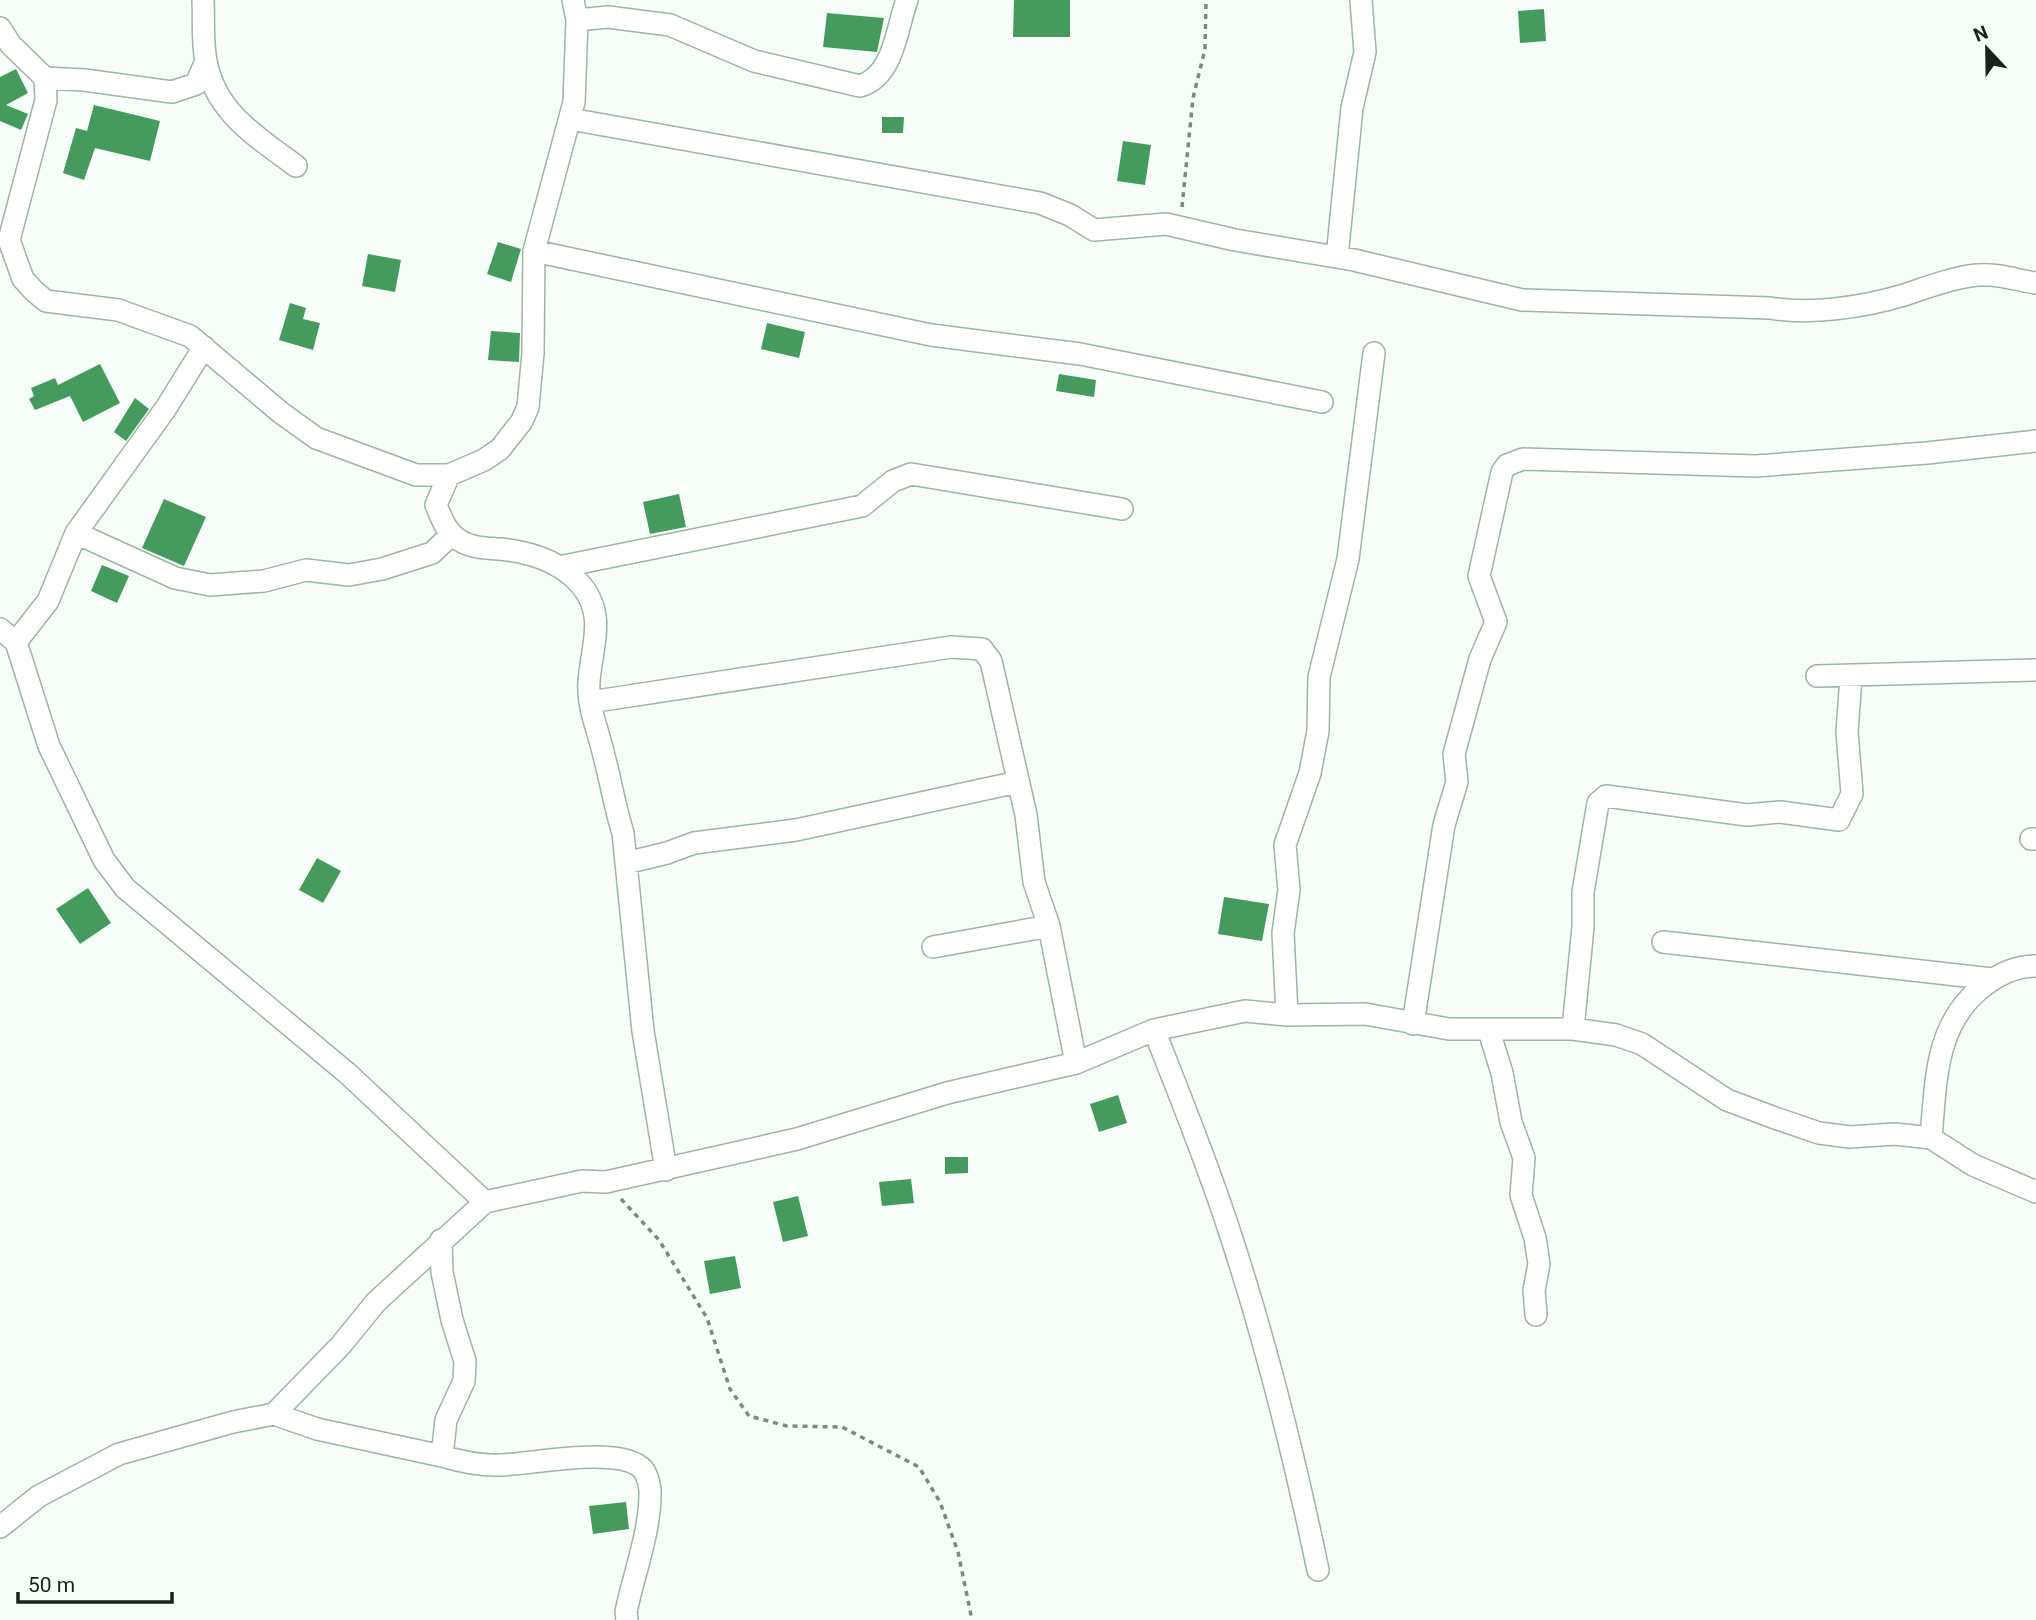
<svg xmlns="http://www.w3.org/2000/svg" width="2036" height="1620" font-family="Roboto,sans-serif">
  <rect width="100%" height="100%" fill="#f7fdf8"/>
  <!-- building -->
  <path fill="#449b5d" d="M1014,0H1070V37H1013Z
    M1544,9L1546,41L1520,43L1518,11Z
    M827,13L884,18L877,52L823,47Z
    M16,69L28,93L6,105L28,114L21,130L0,121V77Z
    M94,105L160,121L150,161L95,148L84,180L63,173L76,128L87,131Z
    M882,117H904L903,133H882Z
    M1123,141L1151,145L1145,185L1117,181Z
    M498,242L521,249L511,282L487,274Z
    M368,254L401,260L395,292L362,286Z
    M290,303L306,308L303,319L320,323L313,350L279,340Z
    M767,323L805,332L799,358L761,349Z
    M491,331L520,333L519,362L488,360Z
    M100,364L120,403L83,422L70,396L35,410L29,399L34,396L31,388L55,378L58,385Z
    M1059,374L1096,380L1094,397L1056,391Z
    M135,398L149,409L126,441L114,432Z
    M679,494L686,527L650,534L643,502Z
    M164,499L206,517L184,566L142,548Z
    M102,565L129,576L117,603L91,591Z
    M317,858L341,871L323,903L299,890Z
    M88,888L111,923L80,944L56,909Z
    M1224,897L1269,904L1262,941L1218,934Z
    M1118,1095L1127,1123L1099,1132L1090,1104Z
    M945,1157H968V1173L945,1174Z
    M911,1179L914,1203L882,1206L879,1182Z
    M798,1196L808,1236L783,1242L773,1202Z
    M735,1256L741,1288L710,1294L704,1261Z
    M626,1502L629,1529L593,1534L589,1506Z"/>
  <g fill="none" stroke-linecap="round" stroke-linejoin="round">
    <!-- minor casing -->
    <g stroke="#9ab79f" stroke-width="24">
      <path id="minor" d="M203,0C204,19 202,41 206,61C215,112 257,137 296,166
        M577,20L608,17L670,25L754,61L860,86C894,76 896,30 907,0
        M0,28L11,45L45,78L46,100L9,240L23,279L34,291L46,301L118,310L190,336L280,412L316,438L416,475H449L484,460L500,449L522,421L528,407L533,353L534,251L574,102L577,20L573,0
        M45,78L84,80L172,92L196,84L206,61
        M570,119L1040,203L1070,215L1094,230L1166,224L1235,240L1354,260L1522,300L1770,308C1811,315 1864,307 1904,295C1928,287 1951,278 1977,275C1997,273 2016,280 2036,283
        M534,251L931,335L1080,354L1322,402
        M1337,257L1352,108L1365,52L1361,0
        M449,475L436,505C442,519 446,532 459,540C471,548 486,548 500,549C530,552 561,562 581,585C607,616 591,648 589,682C587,707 599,732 604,756C611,782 615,808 623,833L643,1031L666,1170
        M76,533L175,578L210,585L264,581L306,570L349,575L382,569L432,553L452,534
        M559,567L862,506L893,481L911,474L1122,509
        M0,629L16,642L49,746L104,860L125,888L347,1073L485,1202
        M16,642L48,601L76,533L166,408L204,347
        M1817,676L2036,670
        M590,702L951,647L982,649L991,661L1026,815L1034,882L1049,926L1076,1063
        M2031,839H2036
        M626,863L667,853L694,843L796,830L1018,782
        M1663,942L1992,979
        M933,947L1049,926
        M1287,1015L1283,933L1289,890L1285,845L1310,773L1318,731L1319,677L1348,559L1374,353
        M1413,1024L1444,825L1457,782L1454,754L1480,659L1496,622L1479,576L1502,472L1507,465L1523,459L1756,466L1927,453L2036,441
        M1573,1029L1583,927V892L1598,803L1606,796L1747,815L1780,812L1839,820L1852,794L1847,732L1851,677
        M1154,1030C1180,1096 1207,1162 1229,1230C1266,1342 1294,1455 1318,1570
        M1489,1031L1502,1073L1511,1122L1524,1158L1521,1195L1535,1238L1539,1264L1534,1290L1536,1315
        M1931,1138C1936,1081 1935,1025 1981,988C1997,975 2016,966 2036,966
        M441,1240L442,1272L452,1320L465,1361L464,1381L446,1420L442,1456C462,1462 480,1466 501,1465C533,1464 612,1447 639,1466C646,1470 649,1482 650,1490C651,1530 634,1573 626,1612L627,1620
        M274,1414L317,1429L442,1456
        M0,1527L39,1496L119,1454L233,1422L274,1414L341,1345L376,1302L485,1202L582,1181L606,1182L797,1139L947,1093L1076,1063L1154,1030L1245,1011L1287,1015L1365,1014L1449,1029H1573L1616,1035L1642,1044L1727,1100L1775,1118L1819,1133L1850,1137L1895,1134L1931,1138L1973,1165L2036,1192"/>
    </g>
    <!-- path -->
    <path stroke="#7e8780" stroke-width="3.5" stroke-dasharray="5 5" stroke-linecap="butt" d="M1182,207L1193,98L1205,49L1206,0
      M621,1199L659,1240L707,1318L730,1389L749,1416L787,1426L842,1427L919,1467L940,1502L958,1552L972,1620"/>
    <!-- minor -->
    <use href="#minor" stroke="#fff" stroke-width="21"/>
  </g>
  <!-- north arrow -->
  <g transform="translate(1987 49) rotate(338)" stroke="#f7fdf8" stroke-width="5" paint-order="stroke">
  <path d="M0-5L12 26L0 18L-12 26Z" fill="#172219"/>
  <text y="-10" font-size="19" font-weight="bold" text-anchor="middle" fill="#172219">N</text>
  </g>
  <!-- scale -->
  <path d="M18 1592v10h154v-10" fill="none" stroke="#172219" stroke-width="3.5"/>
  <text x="28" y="1592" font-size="21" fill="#172219" stroke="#f7fdf8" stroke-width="5" paint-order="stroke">50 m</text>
</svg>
